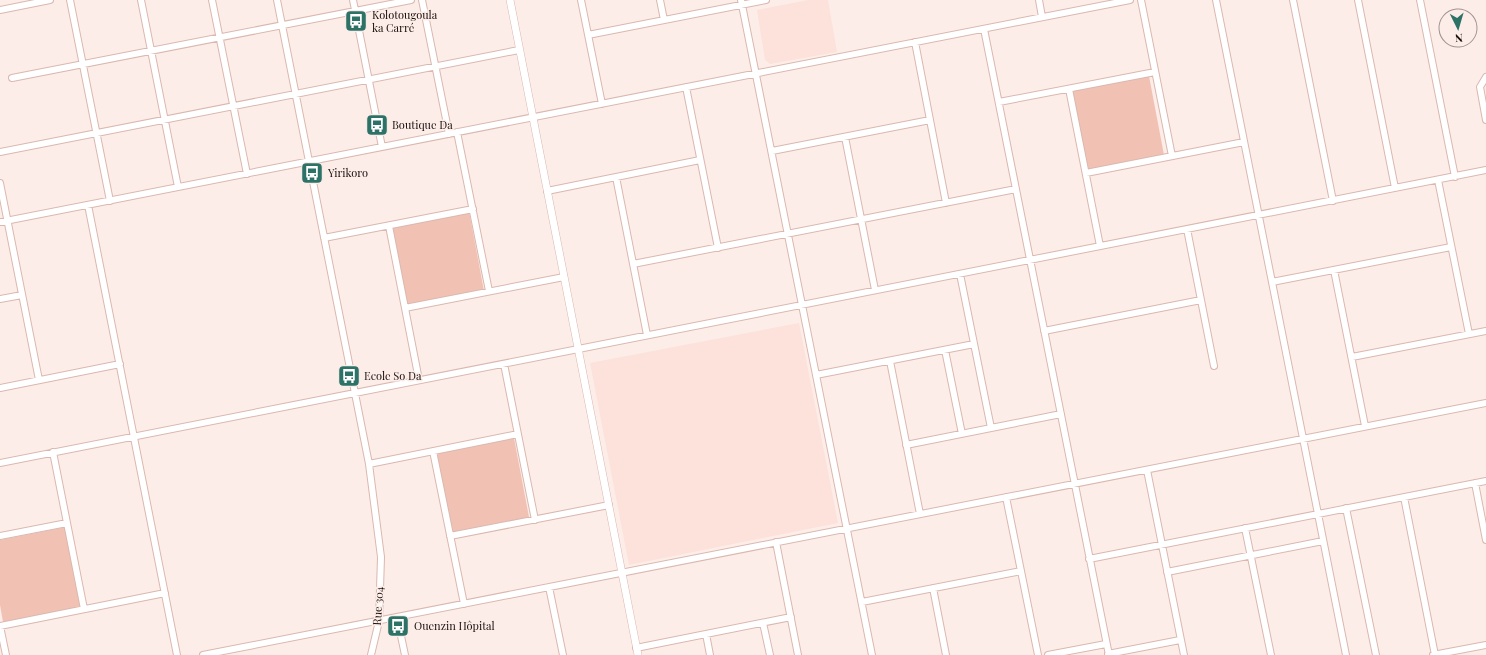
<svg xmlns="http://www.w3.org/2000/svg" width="1486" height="655" font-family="'Playfair Display',serif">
  <rect width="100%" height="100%" fill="#fcede9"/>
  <!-- built -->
  <path fill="#fce2da" d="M808,0H828L837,52L770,64L765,60L757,10Z
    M799,323L838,523L629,565L590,363Z"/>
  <!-- green -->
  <path fill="#f1c2b4" d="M1149,76L1164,155L1087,170L1072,90Z
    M469,211L484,291L407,305L391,226Z
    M514,438L529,517L452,532L437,453Z
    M66,527L81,607L3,622L0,605V540Z"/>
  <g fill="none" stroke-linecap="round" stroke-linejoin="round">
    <!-- minor casing -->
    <g stroke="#dab8af" stroke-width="8">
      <path id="minor" d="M70,0L110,201
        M141,0L178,187
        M212,0L247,174
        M277,0L369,464L381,557L379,621L371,655
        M353,0L382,147
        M422,0L449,134
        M581,0L602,104
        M660,0L664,20
        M741,0L872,655
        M1039,0L1042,17
        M1141,0L1172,156
        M1216,0L1346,655
        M1293,0L1333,201
        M1358,0L1395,188
        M1420,0L1455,177
        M0,10L50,0
        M984,29L1109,655
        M588,35L766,0
        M915,42L946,203
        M1486,77L1480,87L1486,120
        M12,78L411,0
        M686,87L718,248
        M1069,89L1100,246
        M999,102L1155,72
        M457,132L489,291
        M845,137L875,290
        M772,151L930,120
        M0,152L519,50
        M1086,173L1244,142
        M616,177L647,335
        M1438,180L1469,334
        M0,183L39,380
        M547,191L700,160
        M88,205L177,655
        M0,222L1130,0
        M389,226L419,380
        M1187,229L1214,366
        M324,238L473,209
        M633,264L1016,189
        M1334,270L1365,426
        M960,274L991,428
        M1272,282L1451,247
        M0,299L22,295
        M405,308L564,277
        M1044,331L1201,300
        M945,350L962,434
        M1352,357L1486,331
        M890,361L920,514
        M504,364L535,520
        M816,375L974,344
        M0,388L120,364
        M906,445L1061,414
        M433,451L464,604
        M53,452L84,609
        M0,463L1486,170
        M369,464L518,434
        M1147,470L1184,655
        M1475,483L1486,540
        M1006,497L1038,655
        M1404,497L1435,655
        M1346,508L1376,655
        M1245,528L1271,655
        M0,536L67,523
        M450,536L609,505
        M776,542L798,655
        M1089,559L1486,481
        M1167,572L1323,541
        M549,587L563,655
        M933,588L946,655
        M862,602L1021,571
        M397,617L405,655
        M763,623L770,655
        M0,626L165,593
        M0,626L6,655
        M706,634L710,655
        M636,648L791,617
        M1108,654L1180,640
        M203,655L1486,403
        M1048,655L1106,644
        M1433,655L1486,645"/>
    </g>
    <!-- tertiary casing -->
    <g stroke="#dab8af" stroke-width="8">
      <path id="tertiary" d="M510,0L638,655"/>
    </g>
    <!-- minor -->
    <use href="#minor" stroke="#fff" stroke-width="6"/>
    <!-- tertiary -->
    <use href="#tertiary" stroke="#fff" stroke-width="7"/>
  </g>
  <!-- icons -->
  <defs>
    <g id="bus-square" transform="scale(1.15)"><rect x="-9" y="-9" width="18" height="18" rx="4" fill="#2c7266" stroke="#fcede9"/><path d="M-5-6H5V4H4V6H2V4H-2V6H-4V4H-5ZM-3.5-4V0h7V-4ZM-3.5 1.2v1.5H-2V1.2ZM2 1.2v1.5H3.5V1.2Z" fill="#fff"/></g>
  </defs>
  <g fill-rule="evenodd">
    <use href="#bus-square" x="356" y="21"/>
    <use href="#bus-square" x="377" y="125"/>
    <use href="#bus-square" x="312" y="173"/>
    <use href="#bus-square" x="349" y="376"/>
    <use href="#bus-square" x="398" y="626"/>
  </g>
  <g text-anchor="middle" stroke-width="3" stroke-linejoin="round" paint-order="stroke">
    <!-- poi labels -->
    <g font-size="11" fill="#190e0a" stroke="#fcede9" text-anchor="start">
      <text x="372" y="19">Kolotougoula<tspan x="372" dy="13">ka Carré</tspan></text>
      <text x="392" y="129">Boutique Da</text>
      <text x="328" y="177">Yirikoro</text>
      <text x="364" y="380">Ecole So Da</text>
      <text x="414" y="630">Ouenzin Hôpital</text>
    </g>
    <!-- street labels -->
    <g font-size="11" fill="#190e0a" stroke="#fcede9">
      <text transform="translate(378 606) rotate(-86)" y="4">Rue 304</text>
    </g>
  </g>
  <!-- north arrow -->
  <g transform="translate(1458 28) rotate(175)"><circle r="19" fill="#fcede9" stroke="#a19490"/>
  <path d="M0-3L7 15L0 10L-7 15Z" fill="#2c7266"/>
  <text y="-6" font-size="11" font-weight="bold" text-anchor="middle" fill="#190e0a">N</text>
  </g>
</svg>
